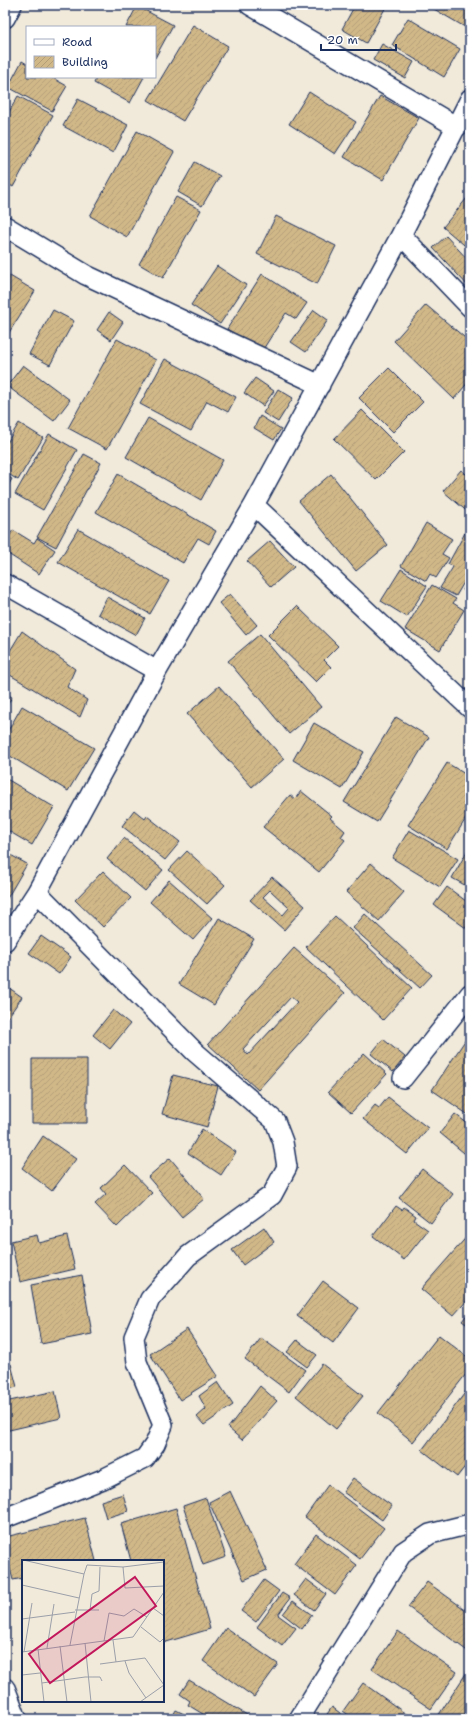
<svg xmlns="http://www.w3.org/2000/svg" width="475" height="1724" font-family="'Shantell Sans',sans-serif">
  <defs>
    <pattern id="building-hatch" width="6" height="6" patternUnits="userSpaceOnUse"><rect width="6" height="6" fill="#d1b888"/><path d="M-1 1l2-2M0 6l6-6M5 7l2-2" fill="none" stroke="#b39e78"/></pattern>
  </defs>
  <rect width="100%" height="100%" fill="#f1eadb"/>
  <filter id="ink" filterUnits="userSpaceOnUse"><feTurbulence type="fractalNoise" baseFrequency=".025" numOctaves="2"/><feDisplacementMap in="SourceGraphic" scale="8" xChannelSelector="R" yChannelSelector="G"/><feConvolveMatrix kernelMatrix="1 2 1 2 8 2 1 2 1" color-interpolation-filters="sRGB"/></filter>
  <g filter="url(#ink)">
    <!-- building -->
    <path fill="url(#building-hatch)" stroke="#1b2f5e" fill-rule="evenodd" d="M355,5H387L366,43L342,29Z
      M427,5H470V30Z
      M137,6L173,25L155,58V27H126Z
      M408,18L460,49L444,77L392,45Z
      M193,25L228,46L183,121L148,100Z
      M382,44L414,62L405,78L373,60Z
      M22,61L27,64V77H51L67,86L52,111L8,87Z
      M97,77H144L130,103L94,83Z
      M309,92L356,122L335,154L289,124Z
      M18,96L53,115L13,187L5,182V119Z
      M380,96L419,118L383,180L344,157Z
      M78,99L128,125L113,153L63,126Z
      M137,131L174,152L127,237L90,216Z
      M195,162L220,176L202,206L178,192Z
      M176,197L201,210L163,278L139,264Z
      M467,198L470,201V250L443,227Z
      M276,216L336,246L317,284L257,254Z
      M446,236L470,262V288L433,248Z
      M217,266L246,285L220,324L191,305Z
      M5,273L35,291L5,339Z
      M262,274L307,303L296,319L286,313L262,351L227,329Z
      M426,305L470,342V380L454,399L394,341Z
      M53,310L74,321L50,365L29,354Z
      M314,310L328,320L306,352L291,342Z
      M109,312L123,322L111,340L97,330Z
      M117,339L156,360L107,449L68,428Z
      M165,359L236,397L228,412L207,401L191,431L140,404Z
      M23,365L70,400L54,421L7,386Z
      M389,368L423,402L393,432L359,398Z
      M255,378L274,391L263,406L244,393Z
      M278,389L293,398L278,422L263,413Z
      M362,410L404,452L376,480L334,439Z
      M260,416L281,429L274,440L254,428Z
      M148,418L223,460L201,500L126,457Z
      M19,423L43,438L18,480L5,472V446Z
      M49,434L77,450L43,510L15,494Z
      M84,454L101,463L56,547L37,537Z
      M461,470L470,477V514L443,491Z
      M118,474L216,531L209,544L198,538L183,563L96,512Z
      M331,474L388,545L356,571L299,501Z
      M5,475L12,479L5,491Z
      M426,523L452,539L442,554L449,558L436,578L430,574L426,581L401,566Z
      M78,529L169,581L150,614L58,562Z
      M13,530L34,543L37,538L55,550L39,574L5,552V542Z
      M466,531L470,533V572L456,596L440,588L453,567L448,564Z
      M270,541L294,567L271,587L247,561Z
      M401,569L427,586L407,617L381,601Z
      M470,579V595L463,590Z
      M432,585L456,599L453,603L464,610L440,650L405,629Z
      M230,594L257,625L246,635L219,603Z
      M107,597L145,618L136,635L98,614Z
      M297,606L338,646L324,660L331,667L316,682L268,635Z
      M22,631L75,669L67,687L87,700L80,717L5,672V659Z
      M260,634L321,707L289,734L228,661Z
      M219,686L284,759L252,787L187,714Z
      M5,693L12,697L5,709Z
      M22,706L94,748L68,791L5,753V736Z
      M396,717L429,737L377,822L344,802Z
      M314,723L364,752L342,789L293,760Z
      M447,763L470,777V812L447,849L408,825Z
      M5,778L54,807L32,845L5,829Z
      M301,791L332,816L330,818L345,831L341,837L345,840L319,872L263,827L290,795L295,799Z
      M134,810L145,819L147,816L180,842L165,860L122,826Z
      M409,830L458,859L440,887L392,858Z
      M124,838L163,870L145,891L107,859Z
      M470,846V888L452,878Z
      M187,851L225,885L207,904L169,870Z
      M5,852L27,864L5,902Z
      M371,863L404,892L379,921L346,892Z
      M103,871L131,898L103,927L75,900Z
      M272,877L305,906L284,930L250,900ZM270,890L289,908L283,915L263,897Z
      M169,880L212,918L193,940L150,902Z
      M447,887L470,904V931L434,905Z
      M365,914L432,975L420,988L353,928Z
      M335,916L412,988L383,1020L306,947Z
      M219,918L254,939L214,1005L179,984Z
      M41,936L71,957L59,974L29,953Z
      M294,948L345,993L258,1090L208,1044ZM291,997L297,1002L248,1055L243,1049Z
      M5,985L22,997L8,1017L5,1015Z
      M113,1010L130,1024L110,1049L93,1035Z
      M383,1039L405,1057L393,1072L371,1054Z
      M466,1039L470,1042V1116L432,1090Z
      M364,1053L387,1074L351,1113L328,1092Z
      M32,1059H87V1123H32Z
      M173,1075L218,1086L207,1127L162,1114Z
      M388,1097L428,1128L407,1154L363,1119L375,1105L379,1108Z
      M455,1114L468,1124L470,1121V1158L440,1133Z
      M202,1129L236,1152L221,1175L188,1153Z
      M43,1136L76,1159L52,1191L22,1168Z
      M170,1158L204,1199L182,1217L148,1177Z
      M125,1165L152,1193L117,1227L95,1204L106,1194L101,1188Z
      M422,1169L453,1194L431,1223L399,1198Z
      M396,1206L402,1210L404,1207L416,1216L414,1220L428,1230L404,1260L373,1236Z
      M264,1227L274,1242L243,1265L232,1250Z
      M470,1233V1297L453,1316L421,1289Z
      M37,1235L39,1243L67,1236L75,1269L20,1282L11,1241Z
      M82,1275L92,1334L41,1344L31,1285Z
      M323,1281L359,1308L333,1343L297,1316Z
      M470,1311V1327L462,1321Z
      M187,1329L218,1376L180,1400L150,1354Z
      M439,1335L470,1359V1369L413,1442L378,1413Z
      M261,1338L305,1370L289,1392L245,1359Z
      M297,1340L317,1355L307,1367L287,1352Z
      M11,1364L17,1387L5,1390V1365Z
      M322,1364L363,1396L336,1429L296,1396Z
      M218,1382L233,1405L204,1425L197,1417L206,1409L199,1396Z
      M260,1386L277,1401L242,1440L228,1428Z
      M470,1386V1460L457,1477L422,1450Z
      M55,1391L61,1418L5,1431V1402Z
      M353,1478L392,1506L382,1520L343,1492Z
      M328,1485L384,1528L360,1559L305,1517Z
      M230,1491L267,1570L244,1580L209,1502Z
      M123,1494L128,1511L106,1518L101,1501Z
      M206,1498L226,1557L203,1565L183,1506Z
      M176,1508L210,1629L163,1643V1561H131L121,1524Z
      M85,1518L96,1561H23V1578L13,1580L5,1549V1537Z
      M316,1534L357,1565L335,1595L294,1564Z
      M306,1579L326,1594L314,1610L294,1595Z
      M264,1580L279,1591L256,1622L241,1611Z
      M427,1582L470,1613V1653L408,1607Z
      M282,1593L290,1598L278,1615L296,1628L282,1646L257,1627Z
      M293,1601L312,1615L302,1629L283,1614Z
      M226,1628L278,1664L254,1697L203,1661Z
      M398,1631L457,1672L431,1709L372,1669Z
      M467,1672L470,1674V1719H436Z
      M189,1680L252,1718L251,1719H211L188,1705L190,1701L180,1694Z
      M363,1683L413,1719H354L343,1711Z
      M332,1707L348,1719H328L325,1717Z
      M176,1710L194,1719H171Z"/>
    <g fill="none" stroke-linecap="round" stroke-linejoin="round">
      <!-- street casing -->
      <g stroke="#1b2f5e" stroke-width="22">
        <path id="street" d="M250,5L457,127
          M5,18L12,5
          M5,226L86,275L320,385
          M401,235L470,307
          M254,505L470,708
          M5,584L157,671
          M5,941L37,892L157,671L254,505L401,235L470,99
          M403,1078L470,994
          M5,1518L103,1479L145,1458L155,1444L163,1425L137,1362L134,1337L150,1299L188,1256L272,1195L287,1167L283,1142L275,1121L195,1052L37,892
          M5,1688L17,1719
          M299,1719L403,1552L430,1534L466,1525L470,1528"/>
      </g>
      <!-- street -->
      <use href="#street" stroke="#fff" stroke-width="19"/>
    </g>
  </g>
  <!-- overview -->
  <g transform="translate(22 1560)">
    <rect width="142" height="142" fill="#f1eadb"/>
    <path fill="none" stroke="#9b9fa9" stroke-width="1" d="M1,0L62,14L65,5L101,7L142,2M101,7L103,28L142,26M0,25L57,38M131,48L142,56M53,50H77M68,50L70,34L77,31L78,7M0,59L53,52M119,67L138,82L142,78M91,80L94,102M82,81L87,53L102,56L112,49L125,57M63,83L69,142M48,85L62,14M38,86L45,142M25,88L32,44M16,89L22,142M0,92L111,77L142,32M2,92L10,43M103,101L107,113L124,138M78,104L123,98L142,125M0,115L18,113M20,123L63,117H78L80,121M118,142L142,125"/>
    <path fill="#c2185b" fill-opacity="0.15" stroke="#c2185b" stroke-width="2" d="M113,17L134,46L28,123L7,94Z"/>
    <rect width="142" height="142" fill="none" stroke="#1b2f5e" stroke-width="2"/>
  </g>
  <!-- margin -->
  <rect width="475" height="1724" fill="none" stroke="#fff" stroke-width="20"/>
  <rect x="10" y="10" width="455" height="1704" fill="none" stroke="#1b2f5e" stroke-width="1.5" filter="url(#ink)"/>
  <!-- legend -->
  <rect x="26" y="26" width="130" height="52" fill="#ffffff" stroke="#a4acbf"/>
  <rect x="34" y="39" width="20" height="6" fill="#ffffff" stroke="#a4acbf"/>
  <text x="62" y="46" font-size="12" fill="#1b2f5e">Road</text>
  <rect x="34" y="56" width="20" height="12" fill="url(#building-hatch)" stroke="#a4acbf"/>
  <text x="62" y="66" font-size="12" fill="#1b2f5e">Building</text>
  <!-- scale -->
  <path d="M321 44v6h75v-6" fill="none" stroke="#1b2f5e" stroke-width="2"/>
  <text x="327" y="44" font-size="12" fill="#1b2f5e" stroke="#ffffff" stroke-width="3" paint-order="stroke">20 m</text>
</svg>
